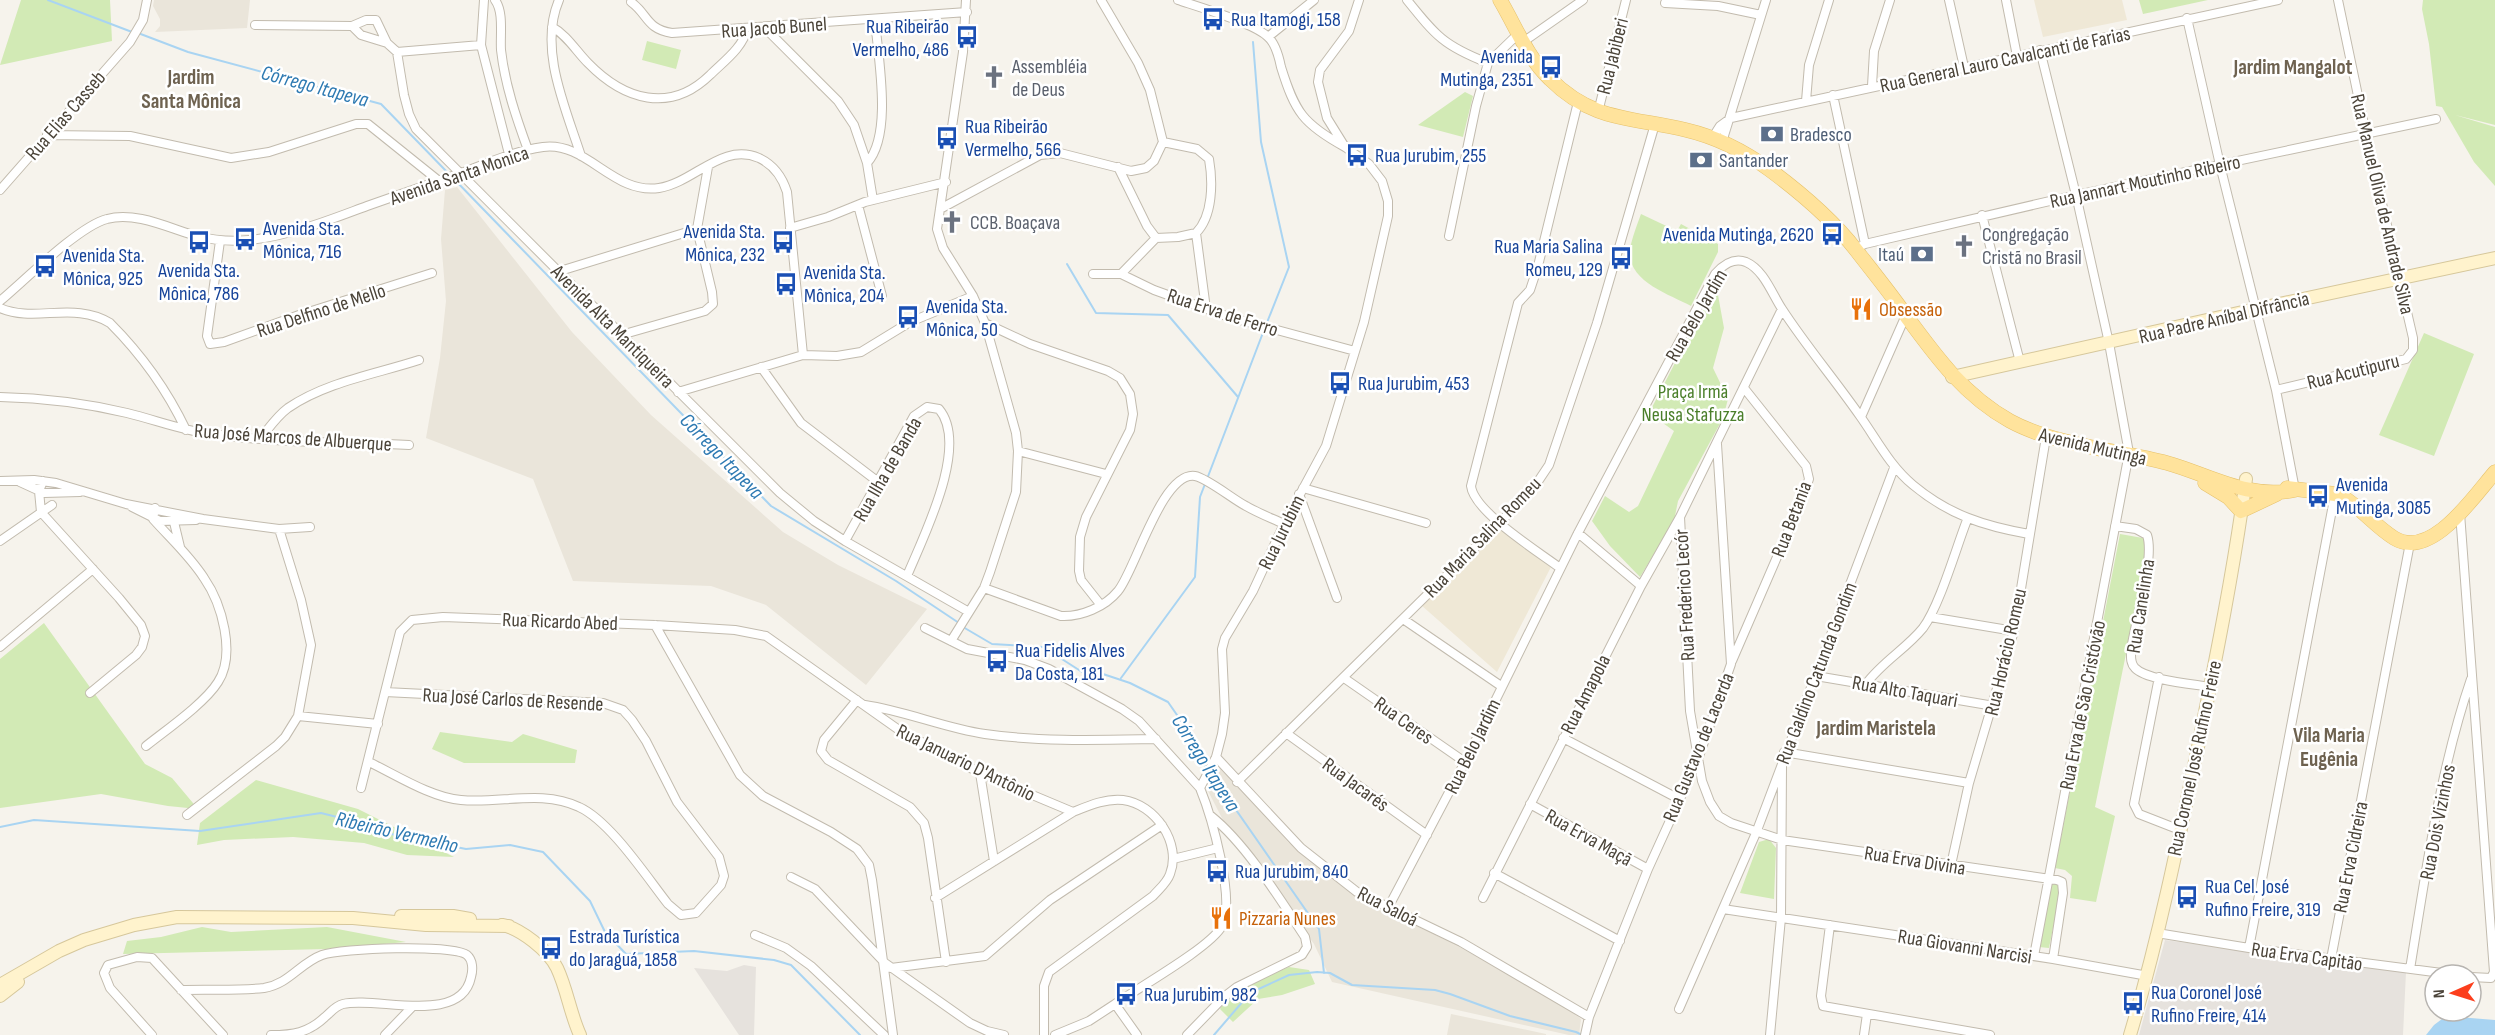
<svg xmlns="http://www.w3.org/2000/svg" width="2495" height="1035" font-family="'Sofia Sans Condensed',sans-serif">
  <rect width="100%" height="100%" fill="#f6f3ec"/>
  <!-- residential -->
  <path fill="#eae5da" d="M154,0H250L247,28L155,32L160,26V19L153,6Z
    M457,187L572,332L651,415L783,532L838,565L927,609L866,685L766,605L711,586L573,581L533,479L426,438L440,358L446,301L441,239L445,190Z
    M1220,764L1288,842L1343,884L1382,910L1449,941L1567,1008L1581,1019L1579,1035H1569L1332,982L1314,944L1244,847L1224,822L1208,791Z
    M1451,1014L1546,1034V1035H1447Z"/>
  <!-- industrial -->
  <path fill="#e6e2dd" d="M2165,940L2406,972L2403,1035H2139Z
    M744,965L756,967L754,1035H739L694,968L727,971Z"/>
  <!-- education -->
  <path fill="#efe8d6" d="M2034,0H2122L2127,20L2043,37Z
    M1500,529L1552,565L1497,672L1421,605Z"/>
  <!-- green -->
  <path fill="#d2eab5" d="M21,0H110L112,41L0,65Z
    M2139,0H2208L2143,14Z
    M2423,0H2495V125L2455,115L2495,127V186L2474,162L2442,107L2436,106L2429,44L2422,9Z
    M647,41L681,50L676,69L642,60Z
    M1465,92L1473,96L1463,137L1418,125Z
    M1641,214L1677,231L1681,224L1718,244V252L1691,306C1669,294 1626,281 1630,249C1632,238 1637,225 1641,214Z
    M1716,284L1724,328L1713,368L1728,399L1723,418L1678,501L1674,521L1640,577L1610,546L1592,521L1605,496L1629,512L1638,506L1674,431L1649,413Z
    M2424,333L2474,354L2434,456L2379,435Z
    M2120,534L2143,538L2146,545V555L2095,807L2115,816L2096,902L2070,898L2072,876L2065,870L2055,868Z
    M44,623L145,764L172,778L198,809L168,806L101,794L0,808V659Z
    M440,732L512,742L523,734L577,750L575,763H464L432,749Z
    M256,780L358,809L454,857L407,855L364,843L293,837L224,840L197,845L200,823Z
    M1769,839L1776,848L1774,899L1740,893L1759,842Z
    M2051,880L2060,881L2059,898L2049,948L2039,947Z
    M202,927L231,932L327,927L406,942L327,949L123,954L127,941L161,937Z
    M1289,967L1309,970L1315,984L1282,995L1258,999L1233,1022L1220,1009C1235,985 1264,977 1289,967Z"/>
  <!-- water -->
  <path fill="#a9d4f2" d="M2446,1016L2495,1020V1035H2426L2434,1025Z"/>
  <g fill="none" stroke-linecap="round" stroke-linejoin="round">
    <!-- stream -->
    <path stroke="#a9d4f2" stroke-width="2" d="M48,0L132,32
      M138,33L188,52L381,104L449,174
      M1253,42L1261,142L1289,267L1266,325
      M453,178L771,506L896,581L959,623
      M1067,264L1096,313L1168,315L1238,397
      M1207,479L1264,330
      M963,627L992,644L1043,647L1090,677L1103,674L1130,683L1168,702L1186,728L1207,770
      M1121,678L1195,577L1200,497L1205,484
      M1211,774L1319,929L1324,973
      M0,827L34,820L200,831L321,813L345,819L371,830L466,849L510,845L543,852L590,901L605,932L626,954L694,951L774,960L791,965L860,1035
      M1214,1035L1250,993L1289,975L1317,972L1330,973L1352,985L1435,990L1450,994L1510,1016L1576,1032L1582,1035"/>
    <!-- street casing -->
    <g stroke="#c2bbae" stroke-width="10">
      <path id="street" d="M484,0L481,45L509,154
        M495,0C504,12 500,35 501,50C505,85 516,117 528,150
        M559,0C538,49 566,109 581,156
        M1178,0C1199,7 1254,23 1268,37C1276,44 1279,57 1281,67C1295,112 1303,124 1345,147
        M1407,0C1436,36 1444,46 1488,63
        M1949,0L1964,67
        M2006,0L2017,56
        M631,2C648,14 646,29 672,33L967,12
        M1665,3L1718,6L1761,15
        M2187,18L2220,165L2276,390L2295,490
        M255,25L352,26L366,20H376L387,43L397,52L404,95L409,114L416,129L780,493L814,521L845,541L969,612
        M352,26L361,35L387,43
        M552,27C567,35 576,51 588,63C624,100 670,114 710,75C723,62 744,47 747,28
        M764,27L838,101L854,125L867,163
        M1268,37L1314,0
        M1523,42L1583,0
        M397,52L481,45
        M1872,86L1874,51L1890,0
        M1833,95L1865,244
        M1806,101L1809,65L1829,0
        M1598,112L1626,0
        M47,135L130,136L231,158L269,152L356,124H368L439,181
        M1713,137L1720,126L1731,118L2278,0
        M1163,142L1197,149L1209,159C1213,182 1213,216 1196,233L1206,309
        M1722,142L1766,0
        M1118,167L1147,226L1156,238
        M0,190L130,42L143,20L147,0
        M873,200L867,163C893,135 878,57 875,20
        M858,205L882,296
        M940,209L1040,155L1060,153L1131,171L1146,168L1154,161L1163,142L1150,90L1138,63L1101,0
        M1982,215L2020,362
        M790,228L828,217L865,202L946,182
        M1449,236L1476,106L1488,63L1518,34
        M220,241L207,336L210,344L224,342L299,315L432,273
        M1855,249L1865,244L2076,195L2436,119
        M560,271L697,229
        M1093,274H1121L1154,290L1229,317L1355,351
        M1121,274L1156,238L1178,237L1196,233
        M0,301C24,281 79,226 107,219C135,211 169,228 196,236C213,240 231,242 249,240C290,236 329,220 367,206C398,195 430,184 461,173C488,163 514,151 543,147C587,141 613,195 659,188C695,182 722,142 759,158C774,165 782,176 787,192L803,355L837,356L861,352L910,322L973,296
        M0,308C34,323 75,301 110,323C141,354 167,390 186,430
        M1782,309L1680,517L1690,711L1702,781L1710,802L1719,816L1731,823L1782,840L2057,880L2062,882L2063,893L2053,959
        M985,323L1030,344L1108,371L1120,378L1130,394L1133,414L1130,430L1086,517L1080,537L1079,571L1081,580L1100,604
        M621,335L705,311L713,304L712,292L697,229L708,167
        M761,367L801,423L877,481
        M2276,390L2406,359L2413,350V338L2366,134L2338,0
        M678,392L803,355
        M0,397C44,398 85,403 127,413C156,420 183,431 212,434C277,443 344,442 409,445
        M1861,417L1906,315
        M260,439C269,428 277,416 288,408C326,382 376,374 419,360
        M1018,451L1106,474
        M0,481L34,480L56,483L126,504L203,519L279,529L310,527
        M43,481L39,491L41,512L119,598L141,625L145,636L142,647L136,655L90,693
        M20,482L44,493L80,492
        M1303,488L1426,523
        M1299,494L1337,598
        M132,507L160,521L196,520
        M2460,513L2494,972L2491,978L2471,977
        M173,518L180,547
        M2115,526L2136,529L2147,535C2155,558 2135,622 2131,650C2131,656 2130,663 2135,668C2146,680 2193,684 2210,687
        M1578,533L1641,586
        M0,541L52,505
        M845,541L914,416L927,407L939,409C970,446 923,537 907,576
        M1560,568C1539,552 1474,512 1471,486L1518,303L1530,290L1538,266L1578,102
        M984,588L1061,616C1081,617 1105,607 1118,591C1135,571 1162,471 1195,476C1207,478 1234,500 1246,506C1258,513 1271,518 1284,524
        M1930,617L2014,631
        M1403,619L1501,686
        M655,625L740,775L763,796L831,832L857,849L869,865L872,880L893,1035
        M925,628L967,649L1025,660L1049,669L1122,709L1139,721L1200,788
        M951,641L984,588L990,572L1016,492L1018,451L1016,433L985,323L973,296L943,248L937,229L963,52L966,0
        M0,647L93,569
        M1732,661L1803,497L1809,479L1806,466L1744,388
        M1816,676L1994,706
        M2159,677L2134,804L2139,814L2180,830
        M1344,678L1465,762
        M1866,684C1882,662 1906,649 1923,628C1940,605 1956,548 1967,520
        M857,700L824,740L821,751L828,760L910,807L924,823L928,838L946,962
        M865,705C906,711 944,728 985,734C1041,742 1100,740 1156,739
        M298,716L378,724
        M1286,733L1427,835
        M1563,738L1679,799
        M146,746C166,730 205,703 218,682C236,654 222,604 204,578C190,556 170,538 153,519L155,508
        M1784,752L1969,783
        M1216,757L1301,848L1357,892L1461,942L1589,1017
        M369,762C396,775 432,798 461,800C500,804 542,789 579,807C610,821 646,876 668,904L681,915L696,913L721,885L724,876L719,857L677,802L646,741L632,720L623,710L603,703L385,692
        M980,773L994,861
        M1237,782L1499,524L1539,480L1549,465L1597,323L1655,124
        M361,788L400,632L412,620L443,617L655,625L735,630L766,636L899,730L980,773L1073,812
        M1530,804L1648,869
        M187,815L276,746L285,737L298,716L311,645L301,600L279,529
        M1173,859L1218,848
        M1951,865L1969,783L2014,631L2046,437
        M1494,873L1620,941
        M791,877L815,889L885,963L970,1023L987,1031L1004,1035
        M935,898L1073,812C1088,806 1106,798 1123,800C1155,804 1182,843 1170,874C1167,883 1159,889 1153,896L1049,972L1044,986V1035
        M1483,898L1641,586L1680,517
        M1388,908L1465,762L1578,533L1715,274C1723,265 1733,257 1746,262C1764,270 1772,294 1782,309C1806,346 1835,380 1860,416C1877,440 1890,466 1913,485C1949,515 1984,526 2029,534
        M1723,909L2053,959L2148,976
        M1830,925L1821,996L1823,1006L1990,1035
        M2157,933L2249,948L2457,975
        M755,935L786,948L811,966L884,1035
        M2249,948L2335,494
        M2034,956L2129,453L2109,343L2076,195L2040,50
        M2331,959L2410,543
        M891,968L985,956L1050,900L1162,825
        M2410,969C2426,872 2439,773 2471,679
        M181,990C208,989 237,991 264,988C289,984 300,963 322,955C341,948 452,944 467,955C473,960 473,970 471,977C461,1026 377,996 343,1004C335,1006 331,1012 325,1017C308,1033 293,1035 271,1035
        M1679,1009L1756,833L1894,468
        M152,1035L110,988L104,973L108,965L137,957L152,958L223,1035
        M385,1035L413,1006
        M1055,1035L1089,1021L1115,1004
        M1137,1035L1115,1004C1138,988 1211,947 1222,926C1236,900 1211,815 1200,788L1216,757L1222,734L1225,713L1222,649L1225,638L1253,591L1284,524L1326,446L1364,322L1388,216V201L1382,181L1369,164L1345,147L1327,118L1318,82L1320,70L1349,31L1359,0
        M1187,1035L1224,997L1237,987L1302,955L1307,947L1305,937C1280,899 1246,844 1211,816
        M1585,1035L1589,1017L1648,869L1698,759L1731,664L1717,444
        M1770,1035L1781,918L1782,766
        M1864,1035L1867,1014"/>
    </g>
    <!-- secondary casing -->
    <g stroke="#d6c79b" stroke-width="14">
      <path id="secondary" d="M1952,377L2256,309L2495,258
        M401,916H453L470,919
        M502,925C520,928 549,951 557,968C567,989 570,1013 580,1035
        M0,985L59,951L84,940L134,925L177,917L353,918L426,925L509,926
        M0,996L18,982
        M2130,1035C2158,941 2178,844 2198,747C2216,658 2234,569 2246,479"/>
    </g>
    <!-- primary casing -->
    <g stroke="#e6c16a" stroke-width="15">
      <path id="primary" d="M1500,0C1516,27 1527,57 1550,79C1593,122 1632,117 1686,130C1716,137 1744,151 1770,170C1801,193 1832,219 1856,250C1873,272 1891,294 1907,317C1937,358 1965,396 2010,421C2054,445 2117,450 2167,463C2210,475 2248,500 2295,490
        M2205,483L2228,497L2241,511L2277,494
        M2287,488L2335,494L2343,497C2362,509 2375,526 2394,538C2431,561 2474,496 2495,472"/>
    </g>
    <!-- street -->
    <use href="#street" stroke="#fff" stroke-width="8"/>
    <!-- secondary -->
    <use href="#secondary" stroke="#fff3cd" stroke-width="12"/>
    <!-- primary -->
    <use href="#primary" stroke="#ffe39c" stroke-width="14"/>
  </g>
  <!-- icons -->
  <defs>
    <g id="bus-bare" transform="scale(1.8)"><path d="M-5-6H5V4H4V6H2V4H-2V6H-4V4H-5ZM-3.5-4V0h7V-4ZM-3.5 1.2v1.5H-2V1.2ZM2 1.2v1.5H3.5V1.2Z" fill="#1a4fb4" stroke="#fff" stroke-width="2.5" paint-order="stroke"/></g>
    <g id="church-bare" transform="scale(1.8)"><path d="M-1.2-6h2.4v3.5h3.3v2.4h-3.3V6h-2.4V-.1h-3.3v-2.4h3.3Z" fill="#6b7280" stroke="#fff" stroke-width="2.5" paint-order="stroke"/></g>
    <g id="bank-bare" transform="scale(1.8)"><path d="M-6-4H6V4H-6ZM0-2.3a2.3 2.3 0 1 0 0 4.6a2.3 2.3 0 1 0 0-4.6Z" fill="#5c6f8a" stroke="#fff" stroke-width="2.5" paint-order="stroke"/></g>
    <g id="restaurant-bare" transform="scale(1.8)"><path d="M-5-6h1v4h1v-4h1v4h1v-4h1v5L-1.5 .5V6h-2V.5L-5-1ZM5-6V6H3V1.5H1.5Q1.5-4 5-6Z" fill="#e8710a" stroke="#fff" stroke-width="2.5" paint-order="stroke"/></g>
  </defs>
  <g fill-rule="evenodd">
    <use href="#bus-bare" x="1213" y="19"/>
    <use href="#bus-bare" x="967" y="37"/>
    <use href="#bus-bare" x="1551" y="67"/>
    <use href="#church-bare" x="994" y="77"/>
    <use href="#bank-bare" x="1772" y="134"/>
    <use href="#bus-bare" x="947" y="138"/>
    <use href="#bus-bare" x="1357" y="155"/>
    <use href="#bank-bare" x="1701" y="160"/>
    <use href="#church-bare" x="952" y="222"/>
    <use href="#bus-bare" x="1832" y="234"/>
    <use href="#bus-bare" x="245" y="239"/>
    <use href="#bus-bare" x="199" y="242"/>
    <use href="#bus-bare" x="783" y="242"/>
    <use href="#church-bare" x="1964" y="246"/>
    <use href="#bank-bare" x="1922" y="254"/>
    <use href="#bus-bare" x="1621" y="258"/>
    <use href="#bus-bare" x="45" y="266"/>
    <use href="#bus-bare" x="786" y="284"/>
    <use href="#restaurant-bare" x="1861" y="309"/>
    <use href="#bus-bare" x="908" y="317"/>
    <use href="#bus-bare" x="1340" y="383"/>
    <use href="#bus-bare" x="2318" y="496"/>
    <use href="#bus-bare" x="997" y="661"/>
    <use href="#bus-bare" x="1217" y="871"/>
    <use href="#bus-bare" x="2187" y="897"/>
    <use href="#restaurant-bare" x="1221" y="918"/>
    <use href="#bus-bare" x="551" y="948"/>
    <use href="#bus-bare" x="1126" y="994"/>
    <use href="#bus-bare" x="2133" y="1003"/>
  </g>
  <g text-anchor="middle" stroke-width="5" stroke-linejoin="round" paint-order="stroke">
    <!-- transit labels -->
    <g font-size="20" fill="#164399" stroke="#fff" text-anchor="start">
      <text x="1231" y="26">Rua Itamogi, 158</text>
      <text x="949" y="33" text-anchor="end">Rua Ribeirão<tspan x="949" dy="23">Vermelho, 486</tspan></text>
      <text x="1533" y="63" text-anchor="end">Avenida<tspan x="1533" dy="23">Mutinga, 2351</tspan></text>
      <text x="965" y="133">Rua Ribeirão<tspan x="965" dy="23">Vermelho, 566</tspan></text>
      <text x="1375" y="162">Rua Jurubim, 255</text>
      <text x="263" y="235">Avenida Sta.<tspan x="263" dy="23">Mônica, 716</tspan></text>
      <text x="765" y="238" text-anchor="end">Avenida Sta.<tspan x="765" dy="23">Mônica, 232</tspan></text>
      <text x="1814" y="241" text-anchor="end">Avenida Mutinga, 2620</text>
      <text x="1603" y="253" text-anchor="end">Rua Maria Salina<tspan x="1603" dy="23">Romeu, 129</tspan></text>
      <text x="63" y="262">Avenida Sta.<tspan x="63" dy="23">Mônica, 925</tspan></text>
      <text x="199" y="277" text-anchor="middle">Avenida Sta.<tspan x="199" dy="23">Mônica, 786</tspan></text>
      <text x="804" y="279">Avenida Sta.<tspan x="804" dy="23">Mônica, 204</tspan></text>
      <text x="926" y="313">Avenida Sta.<tspan x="926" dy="23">Mônica, 50</tspan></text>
      <text x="1358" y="390">Rua Jurubim, 453</text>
      <text x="2336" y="491">Avenida<tspan x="2336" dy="23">Mutinga, 3085</tspan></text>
      <text x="1015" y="657">Rua Fidelis Alves<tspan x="1015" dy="23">Da Costa, 181</tspan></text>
      <text x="1235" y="878">Rua Jurubim, 840</text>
      <text x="2205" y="893">Rua Cel. José<tspan x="2205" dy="23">Rufino Freire, 319</tspan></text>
      <text x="569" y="943">Estrada Turística<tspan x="569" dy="23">do Jaraguá, 1858</tspan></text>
      <text x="2151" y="999">Rua Coronel José<tspan x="2151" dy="23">Rufino Freire, 414</tspan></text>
      <text x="1144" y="1001">Rua Jurubim, 982</text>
    </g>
    <!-- street labels -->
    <g font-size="20" fill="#4b4439" stroke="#fff">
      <text transform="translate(774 27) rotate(-4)" y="7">Rua Jacob Bunel</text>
      <text transform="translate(1612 56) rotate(-76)" y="7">Rua Jabiberi</text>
      <text transform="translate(2005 59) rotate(-12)" y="7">Rua General Lauro Cavalcanti de Farias</text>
      <text transform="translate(65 115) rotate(-49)" y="7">Rua Elias Casseb</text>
      <text transform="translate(459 175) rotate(-19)" y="7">Avenida Santa Monica</text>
      <text transform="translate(2145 181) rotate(-12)" y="7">Rua Jannart Moutinho Ribeiro</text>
      <text transform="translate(2383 204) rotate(77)" y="7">Rua Manuel Oliva de Andrade Silva</text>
      <text transform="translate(321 310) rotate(-18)" y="7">Rua Delfino de Mello</text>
      <text transform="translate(1223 312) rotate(18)" y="7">Rua Erva de Ferro</text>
      <text transform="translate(1696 315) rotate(-60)" y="7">Rua Belo Jardim</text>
      <text transform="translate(2224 317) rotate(-13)" y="7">Rua Padre Aníbal Difrância</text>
      <text transform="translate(613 326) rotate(45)" y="7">Avenida Alta Mantiqueira</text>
      <text transform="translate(2353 371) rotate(-14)" y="7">Rua Acutipuru</text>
      <text transform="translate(293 437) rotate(4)" y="7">Rua José Marcos de Albuerque</text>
      <text transform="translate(2093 446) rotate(13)" y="7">Avenida Mutinga</text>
      <text transform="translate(887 469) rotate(-60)" y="7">Rua Ilha de Banda</text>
      <text transform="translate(1791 519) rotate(-69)" y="7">Rua Betania</text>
      <text transform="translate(1281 532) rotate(-64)" y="7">Rua Jurubim</text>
      <text transform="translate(1482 537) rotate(-46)" y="7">Rua Maria Salina Romeu</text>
      <text transform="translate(1684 595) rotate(-93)" y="7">Rua Frederico Lecór</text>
      <text transform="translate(2140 606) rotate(-81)" y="7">Rua Canelinha</text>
      <text transform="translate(560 621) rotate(2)" y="7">Rua Ricardo Abed</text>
      <text transform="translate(2005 652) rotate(-77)" y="7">Rua Horácio Romeu</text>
      <text transform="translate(1816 673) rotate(-69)" y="7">Rua Galdino Catunda Gondim</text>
      <text transform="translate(1905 691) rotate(10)" y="7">Rua Alto Taquari</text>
      <text transform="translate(1585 694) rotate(-63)" y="7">Rua Amapola</text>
      <text transform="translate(513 699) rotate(3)" y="7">Rua José Carlos de Resende</text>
      <text transform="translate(2082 705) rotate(-79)" y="7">Rua Erva de São Cristóvão</text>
      <text transform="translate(1404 720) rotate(35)" y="7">Rua Ceres</text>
      <text transform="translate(1472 746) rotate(-64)" y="7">Rua Belo Jardim</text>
      <text transform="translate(1698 747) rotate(-68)" y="7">Rua Gustavo de Lacerda</text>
      <text transform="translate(2194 758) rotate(-78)" y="7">Rua Coronel José Rufino Freire</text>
      <text transform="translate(966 762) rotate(26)" y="7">Rua Januario D'Antônio</text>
      <text transform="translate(1356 784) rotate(36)" y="7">Rua Jacarés</text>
      <text transform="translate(2437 822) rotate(-79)" y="7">Rua Dois Vizinhos</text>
      <text transform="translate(1589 837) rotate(29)" y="7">Rua Erva Maçã</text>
      <text transform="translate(2350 857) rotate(-79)" y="7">Rua Erva Cidreira</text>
      <text transform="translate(1915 860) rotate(9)" y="7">Rua Erva Divina</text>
      <text transform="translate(1388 906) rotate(27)" y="7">Rua Saloá</text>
      <text transform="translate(1965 946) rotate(9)" y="7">Rua Giovanni Narcisi</text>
      <text transform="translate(2307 956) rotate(8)" y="7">Rua Erva Capitão</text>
    </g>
    <!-- worship labels -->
    <g font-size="20" fill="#5b616d" stroke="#fff" text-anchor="start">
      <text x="1012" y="73">Assembléia<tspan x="1012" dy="23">de Deus</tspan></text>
      <text x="970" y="229">CCB. Boaçava</text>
      <text x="1982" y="241">Congregação<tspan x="1982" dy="23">Cristã no Brasil</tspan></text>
    </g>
    <!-- service labels -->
    <g font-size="20" fill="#4e5e75" stroke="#fff" text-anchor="start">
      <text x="1790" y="141">Bradesco</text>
      <text x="1719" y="167">Santander</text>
      <text x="1904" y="261" text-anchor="end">Itaú</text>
    </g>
    <!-- food labels -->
    <g font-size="20" fill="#c56008" stroke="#fff" text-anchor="start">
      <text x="1879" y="316">Obsessão</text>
      <text x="1239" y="925">Pizzaria Nunes</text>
    </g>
    <!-- park labels -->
    <g font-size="20" fill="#4a7f2a" stroke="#fff">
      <text x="1693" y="398">Praça Irmã<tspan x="1693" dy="23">Neusa Stafuzza</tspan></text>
    </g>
    <!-- neighbourhood labels -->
    <g font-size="21" font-weight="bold" fill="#6e6250" stroke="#fff">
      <text x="2293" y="74">Jardim Mangalot</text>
      <text x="191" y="84">Jardim<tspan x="191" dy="24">Santa Mônica</tspan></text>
      <text x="1876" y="735">Jardim Maristela</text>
      <text x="2329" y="742">Vila Maria<tspan x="2329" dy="24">Eugênia</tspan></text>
    </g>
    <!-- water labels -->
    <g font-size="21" font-style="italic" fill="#2e7ab2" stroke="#fff">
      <text transform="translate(315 86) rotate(15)" y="7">Córrego Itapeva</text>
      <text transform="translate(722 456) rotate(46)" y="7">Córrego Itapeva</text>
      <text transform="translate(1206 763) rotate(58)" y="7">Córrego Itapeva</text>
      <text transform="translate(397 832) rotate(13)" y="7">Ribeirão Vermelho</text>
    </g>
  </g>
  <!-- north arrow -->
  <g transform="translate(2453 993) rotate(267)"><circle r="28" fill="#ffffff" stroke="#b7b4b0" stroke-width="1.5"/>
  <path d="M0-4.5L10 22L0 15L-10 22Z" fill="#fc3f1d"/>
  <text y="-9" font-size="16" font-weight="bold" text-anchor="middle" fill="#4b4439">N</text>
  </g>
</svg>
